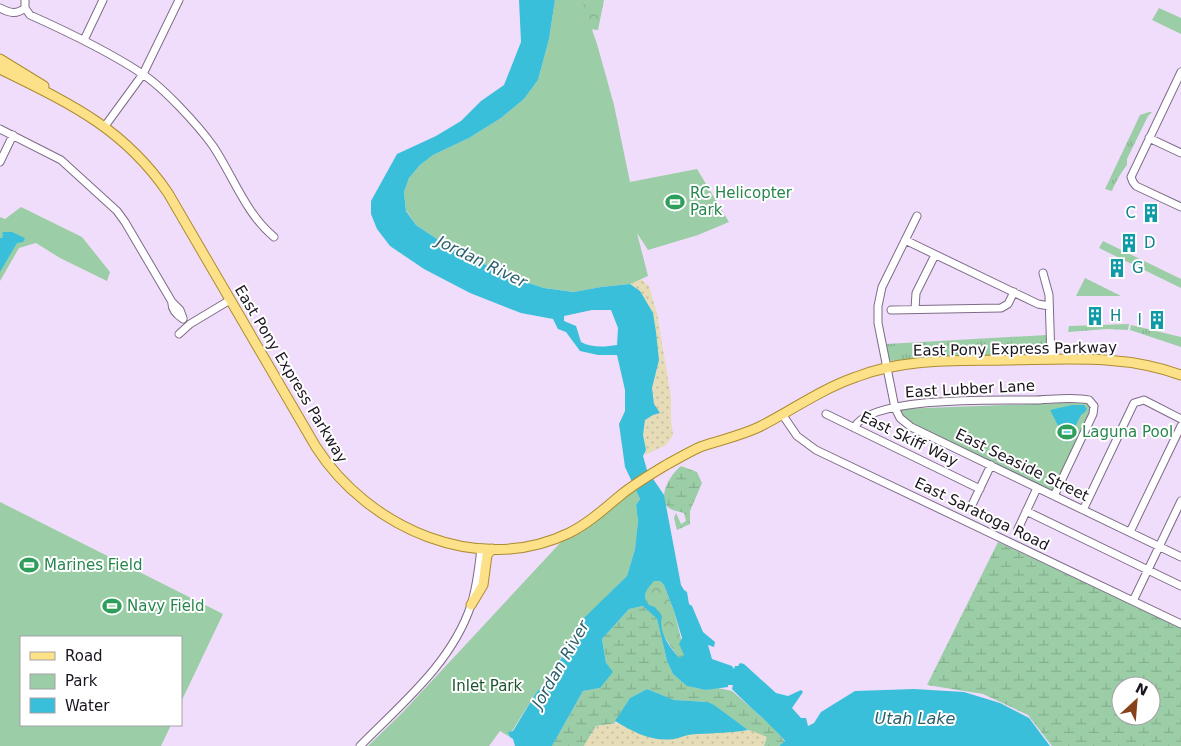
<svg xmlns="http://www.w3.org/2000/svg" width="1181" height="746" font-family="'DejaVu Sans',sans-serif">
  <defs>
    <pattern id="grass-tufts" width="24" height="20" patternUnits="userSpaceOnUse" patternTransform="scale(1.25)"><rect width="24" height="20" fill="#9bcda6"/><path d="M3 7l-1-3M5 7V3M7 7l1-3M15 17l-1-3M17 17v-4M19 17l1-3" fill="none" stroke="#85af8e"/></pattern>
    <pattern id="forest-crowns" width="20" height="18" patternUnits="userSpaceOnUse" patternTransform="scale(1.25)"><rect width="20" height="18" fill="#9bcda6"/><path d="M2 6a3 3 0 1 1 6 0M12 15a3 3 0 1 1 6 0" fill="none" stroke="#85af8e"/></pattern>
    <pattern id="wetland-marsh" width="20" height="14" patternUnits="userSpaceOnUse" patternTransform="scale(1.25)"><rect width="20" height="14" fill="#9bcda6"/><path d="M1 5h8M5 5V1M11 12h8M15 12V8" fill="none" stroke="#85af8e"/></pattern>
    <pattern id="sand-dots" width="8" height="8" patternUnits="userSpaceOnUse" patternTransform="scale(1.25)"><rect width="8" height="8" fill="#e6dcb7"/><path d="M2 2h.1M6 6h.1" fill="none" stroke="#c5bc9d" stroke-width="1.8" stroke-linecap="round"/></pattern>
  </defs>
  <rect width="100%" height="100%" fill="#f0ddfb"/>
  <!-- grass -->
  <path fill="url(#grass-tufts)" d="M1149,112H1152L1148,116L1127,159V165C1122,171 1115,183 1112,191L1105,189L1140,115Z
    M1129,324L1128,330L1107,329L1068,332L1069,326Z
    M1131,325L1181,337V347L1130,330Z
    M1047,335L1048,352L888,361L886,344Z"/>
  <!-- forest -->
  <path fill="url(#forest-crowns)" d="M561,0H604L598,30L559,26Z
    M653,581H660L664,585L674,611L685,655L679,659L662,633L655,607L649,606C641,596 647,589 653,581Z"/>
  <!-- wetland -->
  <path fill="url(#wetland-marsh)" fill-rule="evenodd" d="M681,466L697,472L702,483L690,511V524L677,530L674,518L676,513L681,524L686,521L684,513C678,511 670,511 666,505C659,492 672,473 681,466Z
    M998,542L1181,627V746H1052L1028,715L983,694L927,685ZM1121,686H1151V716H1121Z
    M643,606L657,619L667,661L673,674L688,686L706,690L718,688L732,691L776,730L785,742L779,746H764L766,737L748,730L708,702L673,700L647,689L630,698L614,724L596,726L584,746H552L583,691L600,688L606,663L602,639L629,609Z"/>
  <!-- sand -->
  <path fill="url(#sand-dots)" d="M641,279L649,286L657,313L671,397V420L673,435L666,445L645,455L643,435L645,420L653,415L654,404L652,388L659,360L657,348L630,284Z
    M618,723L752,731L767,737L764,746H584L596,726Z"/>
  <!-- green -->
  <path fill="#9bcda6" d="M555,0H582L597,44L614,105L630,182L697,169L729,222L698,235L648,250L637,233L648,276L630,284L601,287L575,292L544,288L510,277L446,245L416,225L406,210L404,192L409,178L420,165L433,155L469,138L501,118L524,99L538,80L549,39Z
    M1159,8L1181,18V34L1152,20Z
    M21,207L82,237L110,272L107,281L60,258L36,243L19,248L0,281V217L5,219Z
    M1103,241L1181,279V288L1099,248Z
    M1085,278L1121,296H1076Z
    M1087,402L1092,409L1052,491L908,422L899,409Z
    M636,490L640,499L636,505L638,521L635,549L627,576L608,595L568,644L552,674L536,693L512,731L509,732L510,737L500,731L489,746H368L402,713L562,541L588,526L623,497Z
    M0,502L223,614L181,702V637H21V725H171L161,746H0Z"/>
  <!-- water -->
  <path fill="#3abfda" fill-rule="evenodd" d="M519,0H555L549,39L538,80L524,99L501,118L469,138L433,155L420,165L409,178L404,192L406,211L416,225L446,245L510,277L544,288L574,292L601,287L630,284L640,291L653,313L656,332L659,360L652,388L654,404L660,413L653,415L645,420L643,435L646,450L643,456L647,470L664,495L681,585L684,590L687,592L689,604L692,606L703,632L715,642L714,647L708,645L712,659L732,666L734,669L735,666H738L740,663L744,664L776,693L788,696L801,690L803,692L792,708L801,718H806L808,726L814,723L821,712L855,691L914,689L964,692L1000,703L1029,718L1050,746H779L785,741C769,722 749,707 732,689L733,685H728V687L706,690L687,686L673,674L667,661L657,619L643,606L629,609L602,639L606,663L613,672L600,688L583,691L552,746H515L513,739L510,737L508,732L513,731L536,693L552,674L585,617L627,576L635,549L638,521L636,505L640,499L625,467L619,424L625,411V390L617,355H598L580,351L566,332L558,329L553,319L521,313L470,293L424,269L390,246L377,229L371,214V201L397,154L436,136L461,121L481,101L504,85L521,42ZM592,310H611L618,328L617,345C605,347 592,348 581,342L576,326L564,321V316ZM654,581H660L664,585L674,611L682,638L679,644L684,655L679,658C669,646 658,632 662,616L655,607L649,605C641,596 647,589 654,581Z
    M3,232H12L25,238L23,242L17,243L0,272V238H3L2,236L4,235L2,234Z
    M1072,405H1084L1087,409L1085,412L1081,415L1067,443L1050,410Z
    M647,689L674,700L708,702L714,705L748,730C731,733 715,733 697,734C689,734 682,737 674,739C652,742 633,732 615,721L630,698Z"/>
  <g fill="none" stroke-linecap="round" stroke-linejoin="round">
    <!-- minor casing -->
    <g stroke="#7d6c87" stroke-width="9">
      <path id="minor" d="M0,8C10,13 16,15 25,8
        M25,8L30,15C68,32 106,50 141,73C163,87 198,125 213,146C233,176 246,214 274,237
        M25,8V0
        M84,40L103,0
        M1181,72L1131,177L1133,182L1136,186L1181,207
        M105,126L143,74L179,0
        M0,129L61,160L117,211L125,222L172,302L180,310L183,318
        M1149,138L1181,153
        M0,162L13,135
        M917,216L882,287L878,306V323L895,408L900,418L911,427L1181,557
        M905,240L1038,304L1049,306
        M1043,273L1049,295L1051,359
        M172,302C171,310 177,315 183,319
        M915,309L916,293L935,255
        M891,310L1001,308L1008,304L1014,292
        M179,334L190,324L230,300
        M782,414L797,436L816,450L1181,624
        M826,414L980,489
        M854,428C869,396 998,400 1032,400C1049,400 1073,396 1089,400L1094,406L1093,414L1054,496
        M971,507L991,465
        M1083,510L1134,403L1144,400L1181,419
        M1026,511L1181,586
        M1018,529L1037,488
        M1130,532L1181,426
        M1133,601L1181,501
        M360,746C401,704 452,663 471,605C477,586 479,567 481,548"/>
    </g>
    <!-- major casing -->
    <g stroke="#ad8c30" stroke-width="11">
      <path id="major" d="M0,59L44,86
        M0,69C69,103 124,128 168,193L316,447C368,528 478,577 569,533C589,523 605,508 622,494C636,483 651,474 666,465C677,459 689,452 700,447C720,440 740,436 759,427C791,411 821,389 856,377C904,358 956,361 1007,360C1066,359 1124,354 1181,375
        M471,605L483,585L487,555L492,549"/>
    </g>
    <!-- minor -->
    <use href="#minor" stroke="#fff" stroke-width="7"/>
    <!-- major -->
    <use href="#major" stroke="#fde189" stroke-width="9"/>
  </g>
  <!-- icons -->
  <defs>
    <g id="stadium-bare" transform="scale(1.5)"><path d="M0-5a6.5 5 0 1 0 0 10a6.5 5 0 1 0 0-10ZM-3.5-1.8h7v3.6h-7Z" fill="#2e9e5b" stroke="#fff" stroke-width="2.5" paint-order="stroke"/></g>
    <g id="building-bare" transform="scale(1.5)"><path d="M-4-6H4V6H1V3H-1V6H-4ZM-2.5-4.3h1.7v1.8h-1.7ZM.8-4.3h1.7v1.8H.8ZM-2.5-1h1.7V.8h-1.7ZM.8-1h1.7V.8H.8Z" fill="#0f9aa8" stroke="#fff" stroke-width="2.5" paint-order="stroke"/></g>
  </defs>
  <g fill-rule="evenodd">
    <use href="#stadium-bare" x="675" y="202"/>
    <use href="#building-bare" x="1151" y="213"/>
    <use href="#building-bare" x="1129" y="243"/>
    <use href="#building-bare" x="1117" y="268"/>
    <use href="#building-bare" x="1095" y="316"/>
    <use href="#building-bare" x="1157" y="320"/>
    <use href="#stadium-bare" x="1067" y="432"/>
    <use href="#stadium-bare" x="29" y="565"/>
    <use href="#stadium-bare" x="112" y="606"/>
  </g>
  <g text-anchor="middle" stroke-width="4" stroke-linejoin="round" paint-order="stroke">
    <!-- leisure labels -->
    <g font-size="15" fill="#27864d" stroke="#fff" text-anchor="start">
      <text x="690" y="198">RC Helicopter<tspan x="690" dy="17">Park</tspan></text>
      <text x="1082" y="437">Laguna Pool</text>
      <text x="44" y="570">Marines Field</text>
      <text x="127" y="611">Navy Field</text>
    </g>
    <!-- culture labels -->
    <g font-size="15" fill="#0d838f" stroke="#fff" text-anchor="start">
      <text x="1136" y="218" text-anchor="end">C</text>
      <text x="1144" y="248">D</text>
      <text x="1132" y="273">G</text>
      <text x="1110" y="321">H</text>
      <text x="1142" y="325" text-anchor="end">I</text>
    </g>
    <!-- street labels -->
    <g font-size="15" fill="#1a141e" stroke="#fff">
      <text transform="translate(1015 349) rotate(-1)" y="5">East Pony Express Parkway</text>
      <text transform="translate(291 374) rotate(59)" y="5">East Pony Express Parkway</text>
      <text transform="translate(970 389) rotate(-3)" y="5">East Lubber Lane</text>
      <text transform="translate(909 439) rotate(26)" y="5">East Skiff Way</text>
      <text transform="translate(1022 465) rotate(26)" y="5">East Seaside Street</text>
      <text transform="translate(982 514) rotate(26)" y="5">East Saratoga Road</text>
    </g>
    <!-- park labels -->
    <g font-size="15" fill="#1b552e" stroke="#fff">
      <text x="487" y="691">Inlet Park</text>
    </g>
    <!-- water labels -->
    <g font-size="16" font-style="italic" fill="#2a5f6a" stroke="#fff">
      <text transform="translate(482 261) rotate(26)" y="6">Jordan River</text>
      <text transform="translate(560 664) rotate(-60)" y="6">Jordan River</text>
      <text x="915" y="724">Utah Lake</text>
    </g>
  </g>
  <!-- legend -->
  <rect x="20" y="636" width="162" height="90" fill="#ffffff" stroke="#a3a1a5"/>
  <rect x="30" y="652" width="25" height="8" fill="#fde189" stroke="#a3a1a5"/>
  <text x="65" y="661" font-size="15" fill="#1a141e">Road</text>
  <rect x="30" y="674" width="25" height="15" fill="#9bcda6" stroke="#a3a1a5"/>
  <text x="65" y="686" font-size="15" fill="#1a141e">Park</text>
  <rect x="30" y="698" width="25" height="15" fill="#3abfda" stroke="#a3a1a5"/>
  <text x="65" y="711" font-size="15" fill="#1a141e">Water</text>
  <!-- north arrow -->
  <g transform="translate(1136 701) rotate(26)"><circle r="24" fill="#ffffff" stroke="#a3a1a5"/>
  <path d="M0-4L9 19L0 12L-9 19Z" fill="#87411b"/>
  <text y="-8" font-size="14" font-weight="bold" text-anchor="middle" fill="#1a141e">N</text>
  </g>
</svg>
